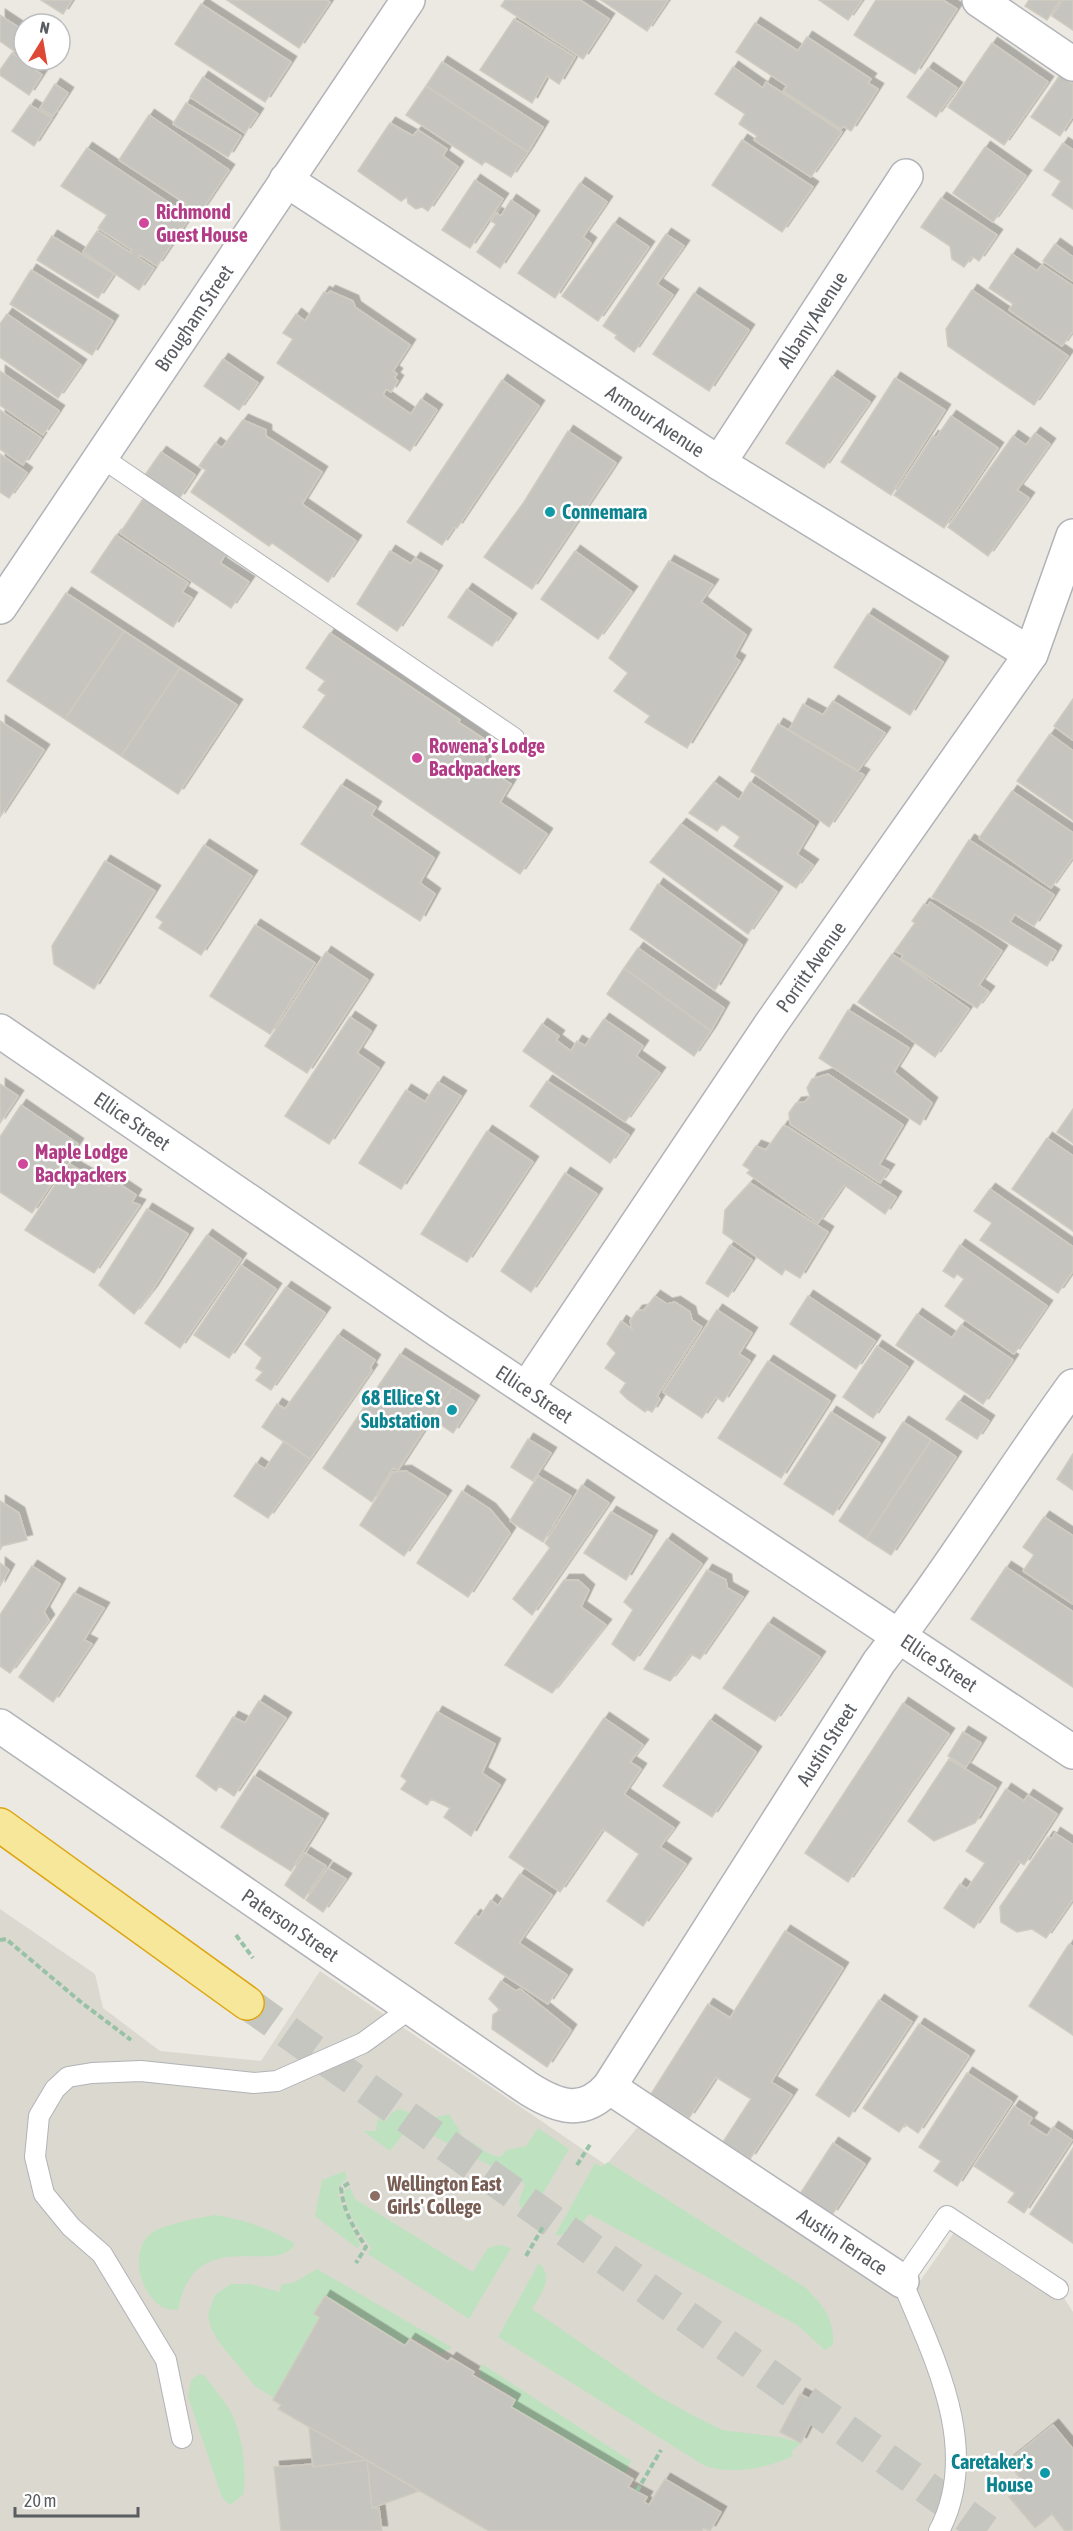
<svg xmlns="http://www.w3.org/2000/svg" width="1073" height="2531" font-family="'Asap Condensed',sans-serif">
  <defs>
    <filter id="shadow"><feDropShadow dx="5.5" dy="-5.5" stdDeviation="0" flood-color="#0004"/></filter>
  </defs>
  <rect width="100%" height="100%" fill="#ebe9e1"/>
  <!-- education -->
  <path fill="#dbd8cf" d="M0,1909L95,1974L103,2008L160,2051L261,2061L320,1971L606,2165L642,2122L887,2289L918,2284L958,2227L1064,2298L1073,2312V2531H0Z"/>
  <!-- green -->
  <path fill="#bee2c0" d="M400,2109L416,2115L426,2113L434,2118L449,2114L461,2133L460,2137C476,2141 483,2154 500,2157L507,2150L526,2146L538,2128L569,2149L528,2219L523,2215L519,2201L525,2184L411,2124L390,2151L363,2131H376L378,2116L381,2121H386L391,2113Z
    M608,2162L806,2288C823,2305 835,2320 833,2345L825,2350L797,2325L589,2214C580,2227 572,2237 555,2235L595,2163L601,2167Z
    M345,2171L347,2178L338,2188L339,2198L360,2245L357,2248L315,2216L322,2180Z
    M350,2187L355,2199L473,2272L488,2248L500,2245L511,2248L469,2319L368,2254L371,2248C360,2231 346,2212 344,2191Z
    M215,2215C242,2219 272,2229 295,2244C275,2278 195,2221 178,2310C174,2310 168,2309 164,2308C141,2296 129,2254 149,2235C162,2224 198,2218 215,2215Z
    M539,2263C555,2278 540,2295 532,2309L658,2396L694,2416L722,2430L779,2437L801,2443L791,2452L793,2456C767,2468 734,2475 705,2466L498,2337Z
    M317,2269L451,2347L449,2350L447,2349L443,2354L411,2337L405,2346L325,2296L315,2314L320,2317L274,2398L255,2386L218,2341L211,2328L208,2314L215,2295L231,2284H250L280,2292L281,2285L295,2282Z
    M482,2364L631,2461L625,2474L511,2407L515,2400L511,2397V2395L479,2376Z
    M200,2374L204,2375C214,2389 229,2405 235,2421C243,2440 247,2476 243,2495L230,2505L222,2497L188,2397L191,2380Z"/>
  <!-- building -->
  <path fill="#c6c4be" stroke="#cfcbc0" stroke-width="1.5" filter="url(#shadow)" d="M41,0H72L63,14Z
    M227,0H326L330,2L299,48Z
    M505,0H580L609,19L583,59L501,6Z
    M601,0H668L647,31Z
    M819,0H862L848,20Z
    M876,0H943L957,9L915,74L854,35Z
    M1029,0H1060L1047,20L1025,6Z
    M1063,0H1073V30L1052,16Z
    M201,4L291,62L265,102L175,44Z
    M0,15L24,31V58L0,41Z
    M514,19L575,57L559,84L547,76L532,103L480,70Z
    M755,23L798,51L807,37L871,79L868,83L878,89L851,131L843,126L841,129L783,91L787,86L736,52Z
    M992,43L1048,82L1004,145L948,107Z
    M12,53L42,75L29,95L0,75V70Z
    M442,62L543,127L528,152L426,86Z
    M733,67L763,88L766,82L842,132L811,177L754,140L757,136L739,124L745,114L715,94Z
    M928,68L957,88L936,117L907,97Z
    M1060,75L1073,84V116L1060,136L1031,117Z
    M203,77L258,114L245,133L190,97Z
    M55,84L68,93L53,116L40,108Z
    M426,86L528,152L511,177L485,161L482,165L406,115Z
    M186,103L241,136L228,157L173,124Z
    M30,105L52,118L34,146L12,131Z
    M149,115L229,170L200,213L119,160Z
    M390,123L413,136L418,130L447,149L443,156L458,167L428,211L422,207L416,209L408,203L407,197L401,201L358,171Z
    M742,140L813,187L782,232L712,185Z
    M1063,143L1073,150V209L1052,195L1061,181L1044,170Z
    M985,147L1026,176L993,222L953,193Z
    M87,148L190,217L157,266L140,255L139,258L154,268L139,290L83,252L97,231L131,253L132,250L98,228L107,215L61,186Z
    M475,180L503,199L470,248L442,230Z
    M580,183L607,202L583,237L591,243L555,298L518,273Z
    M941,198L997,235L979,261L972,256L964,267L952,259L950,246L921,227Z
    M511,200L534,216L500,268L477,252L496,224L491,221L496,213L501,216Z
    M614,223L649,247L598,321L562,296Z
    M666,234L684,246L657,284L673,295L634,352L615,338L617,335L603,326Z
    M52,236L114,274L98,298L37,260Z
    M1055,244L1073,257V281L1043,261Z
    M1012,254L1037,271L1042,265L1073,286V331L1062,346L1009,310L1013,304L989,288Z
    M31,270L113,321L92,355L10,304Z
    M972,290L1068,356L1034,405L948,346L946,329Z
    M330,291L353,301L355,307L410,345L393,371L397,374L394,378L398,381L391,392L386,389L383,395L411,414L421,399L437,410L410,451L277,363L293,339L283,333L296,314L305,321L324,292L328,294Z
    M694,293L749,330L709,391L653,354Z
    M7,314L81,365L58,398L0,357V324Z
    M223,359L258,383L239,410L204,386Z
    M0,371L59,411L43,435L0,405Z
    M832,376L870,402L824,468L786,443Z
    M895,378L945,410L891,495L841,462Z
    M502,380L539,406L457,528L454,527L442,545L407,522Z
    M0,410L41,438L23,465L0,449Z
    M951,416L998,448L944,528L894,495L933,436L936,438Z
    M243,420L266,430V436L322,472L302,504L356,541L328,582L272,543L269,546L191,492L206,470L199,466L215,443L222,448Z
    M568,431L616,463L532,589L484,557L524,502Z
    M1035,433L1050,444L1017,490L1029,498L988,556L948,527L1013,436L1026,445Z
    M161,452L195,475L179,499L145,475Z
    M0,454L27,473L9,498L0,492Z
    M145,496L227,552L220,563L249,582L231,608L120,533Z
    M116,535L188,583L182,592L192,598L173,627L91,572Z
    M390,551L411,564L415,558L437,571L397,631L357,604Z
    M575,551L632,592L598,639L541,599Z
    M669,561L713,585L701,602L746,635L734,657L740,661L687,748L645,722L650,716L614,691L628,673L609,658Z
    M467,589L511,619L492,646L448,617Z
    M66,593L124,631L65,719L7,681Z
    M868,614L943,662L910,715L834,667Z
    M124,631L180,668L121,756L65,719Z
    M330,633L460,720L458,722L487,741L482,748L487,769L511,784L500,802L547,834L520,874L303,727L326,695L318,690L325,681L306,668Z
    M180,668L237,705L178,794L121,756Z
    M1073,699V740L1054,726Z
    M833,701L885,733L858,771L789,730L803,704L823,715Z
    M0,721L44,750L0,817Z
    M778,724L864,775L829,827L751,771Z
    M1050,734L1073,751V820L1017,781Z
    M714,782L739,800L750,782L814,826L797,854L813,865L796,888L734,846L740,837L722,824L717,831L689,813Z
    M341,785L376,807L371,815L434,858L420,883L435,894L420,921L301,844Z
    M1012,791L1073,833V857L1051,888L979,838Z
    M681,824L777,892L748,934L650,862Z
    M969,840L1054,895L1034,926L1015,914L1010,922L1056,951L1047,966L932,897Z
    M204,845L252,876L201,955L159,928L163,922L156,917Z
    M105,861L155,891L94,989L54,964L52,946Z
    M658,884L742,945L715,990L630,929Z
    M930,902L1002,951L979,985L989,992L977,1008L901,959L903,955L895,951L915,923L912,921L924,904L928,906Z
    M255,925L315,963L270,1034L210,996Z
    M638,948L724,1008L711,1031L624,968Z
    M326,952L368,980L307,1073L265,1046Z
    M892,954L969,1009L935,1057L858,1002Z
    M624,968L711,1031L694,1056L607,994Z
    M848,1010L909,1048L894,1072L932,1103L920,1125L819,1058Z
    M350,1017L371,1031L357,1053L379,1068L329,1144L285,1116Z
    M604,1019L643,1046L636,1056L660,1073L625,1122L523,1051L542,1024L559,1036L556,1040L571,1051L577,1041L585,1046Z
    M828,1074L903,1125L879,1165L889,1170L880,1183L790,1124L789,1113L796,1103L805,1102L810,1096L807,1088L812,1079Z
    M547,1081L629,1135L610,1163L530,1106Z
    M438,1082L461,1096L401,1189L359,1163L406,1090L425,1102Z
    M0,1084L18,1096L0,1123Z
    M21,1105L78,1144L32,1213L0,1192V1137Z
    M1073,1109V1143L1057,1132Z
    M783,1126L788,1127L896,1197L885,1214L844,1185L818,1223L747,1173L750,1170L743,1165L756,1146L766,1150Z
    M487,1131L533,1162L467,1262L421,1234Z
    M1047,1138L1073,1156V1231L1012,1189Z
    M69,1164L110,1187L115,1181L136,1195L132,1202L140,1205L94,1273L25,1230Z
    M565,1173L597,1194L531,1292L501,1271Z
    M750,1183L828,1232L800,1278L785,1269L782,1275L723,1233L725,1210Z
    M990,1189L1073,1247V1271L1058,1293L980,1240L992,1223L974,1211Z
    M147,1209L188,1234L152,1291L134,1314L99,1285Z
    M207,1235L241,1259L180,1348L145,1323Z
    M730,1245L752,1260L728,1297L706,1283Z
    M960,1245L1047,1306L1014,1354L945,1306L964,1279L957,1274L954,1278L943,1271Z
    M241,1265L276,1289L229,1358L194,1335Z
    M286,1287L325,1313L271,1390L256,1380L263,1372L256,1368L262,1358L245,1344Z
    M655,1296L667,1304L675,1302L690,1312L692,1320L702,1327L657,1396L660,1399L652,1412L647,1409L645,1412L627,1399L620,1392L626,1383L605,1368L616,1353L607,1344L621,1321L632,1329L630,1321L637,1311L644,1310Z
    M808,1296L875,1341L856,1369L790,1324Z
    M717,1310L752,1333L739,1354L750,1361L723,1402L716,1397L702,1418L663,1392Z
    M917,1314L952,1338L961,1325L1013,1360L983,1404L896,1345Z
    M338,1335L375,1360L370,1368L372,1370L310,1459L262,1427L277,1404L285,1409Z
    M877,1346L908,1367L873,1418L843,1397Z
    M400,1354L452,1387L398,1470L393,1468L372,1502L323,1468Z
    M768,1361L830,1401L781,1478L718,1438Z
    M452,1387L474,1401L453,1433L431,1418Z
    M959,1401L989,1421L977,1439L946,1419Z
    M831,1412L880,1443L833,1515L784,1484Z
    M903,1422L931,1440L866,1539L839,1521Z
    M528,1439L551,1453L533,1481L511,1467Z
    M931,1440L956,1457L891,1555L866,1539Z
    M284,1441L310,1459L268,1518L234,1496L256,1463L265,1469Z
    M1073,1454V1490L1057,1479Z
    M406,1471L446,1496L404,1556L360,1525L393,1472Z
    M538,1476L571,1496L543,1542L510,1521Z
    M582,1485L609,1503L532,1615L513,1599L550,1548L545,1543Z
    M462,1491L490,1509L510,1533L468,1597L417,1563Z
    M0,1501L19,1513L27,1540L2,1546L0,1550Z
    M611,1512L652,1536L626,1580L584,1553Z
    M1044,1517L1073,1536V1604L1023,1571L1034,1555L1023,1547Z
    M667,1539L702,1564L634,1661L612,1644L633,1610L624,1602Z
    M0,1563L9,1570L0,1586Z
    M32,1566L60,1584L44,1612L49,1620L10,1673L0,1666V1615Z
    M1006,1567L1073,1612V1687L971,1619Z
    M707,1570L726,1580L727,1588L743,1597L700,1659L691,1654L670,1681L644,1669Z
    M564,1580H578L589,1590L581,1607L606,1625L552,1693L505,1665Z
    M74,1593L104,1608L84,1640L92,1644L53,1702L19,1677Z
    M768,1623L820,1657L775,1721L723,1688Z
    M259,1701L286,1718L234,1796L219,1786L216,1791L196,1776L233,1717L245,1723Z
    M903,1703L949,1734L848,1882L805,1853Z
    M437,1712L495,1744L482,1773L500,1785L471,1836L444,1817L450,1808L431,1799L427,1805L401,1789L407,1781L401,1776Z
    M604,1718L643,1745L630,1762L641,1769L624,1794L674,1828L660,1847L686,1864L643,1926L607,1901L639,1854L603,1829L560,1892L509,1857Z
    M710,1720L756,1752L712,1817L663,1786Z
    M963,1732L981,1743L966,1767L948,1756Z
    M949,1759L996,1788L975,1823L934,1841L908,1821Z
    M254,1776L323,1819L291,1871L221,1827Z
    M1006,1789L1024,1801L1028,1795L1057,1814L1024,1865L1019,1861L974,1928L944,1908L960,1884L967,1889L985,1863L966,1851Z
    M1055,1833L1073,1845V1899L1046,1938L1032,1929L1017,1932L1001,1922L1000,1907L1048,1837L1052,1839Z
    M305,1853L326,1866L304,1899L285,1885Z
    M328,1868L346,1879L323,1912L306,1900Z
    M520,1874L552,1895L519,1943L567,1975L548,2004L455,1943L475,1915L479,1918L491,1900L498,1906Z
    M785,1931L843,1968L771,2082L792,2095L750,2159L723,2142L751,2099L716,2077L689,2118L651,2094L708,2004L730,2018Z
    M1069,1944L1073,1947V2035L1029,2006Z
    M501,1981L516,1991L520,1989L571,2030L547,2067L492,2029L493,2015L500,2010L489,1999Z
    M879,2000L912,2022L849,2117L816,2095Z
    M919,2024L969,2056L918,2133L905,2124L899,2132L863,2108Z
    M967,2073L1012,2102L957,2186L934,2171L941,2161L919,2147Z
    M1014,2106L1032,2118L1028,2124L1047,2136L1053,2127L1072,2140L1024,2213L1008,2202L1015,2193L974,2166Z
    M833,2143L865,2164L832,2215L800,2194Z
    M1073,2148V2243L1030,2214Z
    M325,2296L405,2346L410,2339L448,2362L451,2358L474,2372L472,2375L515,2400L511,2407L633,2479L628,2487L647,2497L644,2502L649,2505L665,2479L721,2512L710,2531L703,2528L702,2531H489L278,2409L281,2405L273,2400L320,2317L314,2314Z
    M800,2394L820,2404L801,2443L780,2432Z
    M1053,2425L1073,2449V2529L1070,2531H1065L1052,2514L1035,2528L1009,2497L1026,2485L1007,2462Z
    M309,2427L367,2460L313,2467Z
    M367,2460L372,2508H379L382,2531H281L274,2467L313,2464V2467Z
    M367,2460L419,2491L372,2508Z"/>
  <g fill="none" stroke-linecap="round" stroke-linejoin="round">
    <!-- trunk-tunnel -->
    <path stroke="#c6c6c1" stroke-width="33" stroke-dasharray="33 16" stroke-linecap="butt" d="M247,2003L987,2531"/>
    <!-- service casing -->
    <g stroke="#b1b3b8" stroke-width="22">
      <path id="service" d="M101,457L514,738
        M182,2438L166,2360L102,2254L71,2227L44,2194L35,2157L39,2116L55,2089L68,2077L92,2073L141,2071L254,2083L277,2081L363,2043L411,2008
        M939,2531C982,2449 934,2358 902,2281L947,2216L1058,2289"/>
    </g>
    <!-- minor casing -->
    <g stroke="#b1b3b8" stroke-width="36">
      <g id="minor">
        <path d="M979,0L1073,64"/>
        <path id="s1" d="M286,180L719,463L1031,654"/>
        <path id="s2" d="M719,463L906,176"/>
        <path id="s3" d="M0,607L408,0"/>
        <path id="s4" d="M0,1031L439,1331L1073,1752"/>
        <path id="s5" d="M527,1388L771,1024L1031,654L1073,536"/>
        <path id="s6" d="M0,1726L529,2089C558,2107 583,2116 609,2087L879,1662C948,1573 1007,1477 1073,1386"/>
        <path id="s7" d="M609,2087L902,2281"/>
      </g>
    </g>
    <!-- trunk casing -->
    <g stroke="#dda50f" stroke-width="36">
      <path id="trunk" d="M0,1825L247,2003"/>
    </g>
    <!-- path -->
    <path stroke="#98c2a6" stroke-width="4" stroke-dasharray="6 3" stroke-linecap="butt" d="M236,1935L253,1958
      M0,1940L6,1939L82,2003L131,2040
      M577,2165L591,2143
      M349,2183L341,2188C343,2210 354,2229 366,2247L356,2263
      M526,2256L543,2227
      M637,2491L661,2450"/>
    <!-- service -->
    <use href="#service" stroke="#fff" stroke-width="20"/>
    <!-- minor -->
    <use href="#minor" stroke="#fff" stroke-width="33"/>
    <!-- trunk -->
    <use href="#trunk" stroke="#f7e79b" stroke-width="33"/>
  </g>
  <!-- markers -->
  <g fill="#d1479c" stroke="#fff" stroke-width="2">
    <circle cx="144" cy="223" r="6"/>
    <circle cx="417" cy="758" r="6"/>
    <circle cx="23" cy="1164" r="6"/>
  </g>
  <g fill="#0f9aa8" stroke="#fff" stroke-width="2">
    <circle cx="550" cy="512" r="6"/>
    <circle cx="452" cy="1410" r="6"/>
    <circle cx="1045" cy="2473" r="6"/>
  </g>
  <circle fill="#8d6e63" stroke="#fff" stroke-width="2" cx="375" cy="2196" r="6"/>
  <g text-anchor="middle" stroke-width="5" stroke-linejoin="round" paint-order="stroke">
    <!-- hotel labels -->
    <g font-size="20" font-weight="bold" fill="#b23c85" stroke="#fff" text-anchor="start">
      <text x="156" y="219">Richmond<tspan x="156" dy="23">Guest House</tspan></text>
      <text x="429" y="753">Rowena's Lodge<tspan x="429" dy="23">Backpackers</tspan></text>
      <text x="35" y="1159">Maple Lodge<tspan x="35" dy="23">Backpackers</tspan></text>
    </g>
    <!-- street labels -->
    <g font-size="20" fill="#595c61" stroke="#fff">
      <text dy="7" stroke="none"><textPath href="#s3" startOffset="348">Brougham Street</textPath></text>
      <text dy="7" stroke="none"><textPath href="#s2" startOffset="171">Albany Avenue</textPath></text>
      <text dy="7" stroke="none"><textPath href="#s1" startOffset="441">Armour Avenue</textPath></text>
      <text dy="7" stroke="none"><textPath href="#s5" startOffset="508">Porritt Avenue</textPath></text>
      <text dy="7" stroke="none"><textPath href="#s4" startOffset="160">Ellice Street</textPath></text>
      <text dy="7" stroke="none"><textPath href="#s4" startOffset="646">Ellice Street</textPath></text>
      <text dy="7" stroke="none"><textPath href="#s4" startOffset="1132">Ellice Street</textPath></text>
      <text dy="7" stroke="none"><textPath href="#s6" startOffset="1137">Austin Street</textPath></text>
      <text dy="7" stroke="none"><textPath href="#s6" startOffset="352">Paterson Street</textPath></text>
      <text dy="7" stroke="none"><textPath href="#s7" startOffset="280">Austin Terrace</textPath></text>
    </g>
    <!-- culture labels -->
    <g font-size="20" font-weight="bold" fill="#0d838f" stroke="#fff" text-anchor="end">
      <text x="562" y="519" text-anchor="start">Connemara</text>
      <text x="440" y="1405">68 Ellice St<tspan x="440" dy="23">Substation</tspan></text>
      <text x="1033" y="2469">Caretaker's<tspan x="1033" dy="23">House</tspan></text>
    </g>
    <!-- education labels -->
    <g font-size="20" font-weight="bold" fill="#785e54" stroke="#fff" text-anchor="start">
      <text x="387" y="2191">Wellington East<tspan x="387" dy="23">Girls' College</tspan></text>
    </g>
  </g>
  <!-- north arrow -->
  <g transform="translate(42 42) rotate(11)"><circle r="28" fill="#ffffff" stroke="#bdbec0" stroke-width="1.5"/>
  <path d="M0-4.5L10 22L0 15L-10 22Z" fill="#dd4935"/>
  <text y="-9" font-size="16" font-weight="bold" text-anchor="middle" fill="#595c61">N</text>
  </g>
  <!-- scale -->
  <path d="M15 2507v9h123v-9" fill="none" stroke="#595c61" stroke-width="3"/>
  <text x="24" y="2507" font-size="18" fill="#595c61" stroke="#ffffff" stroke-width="4.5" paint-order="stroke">20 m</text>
</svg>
